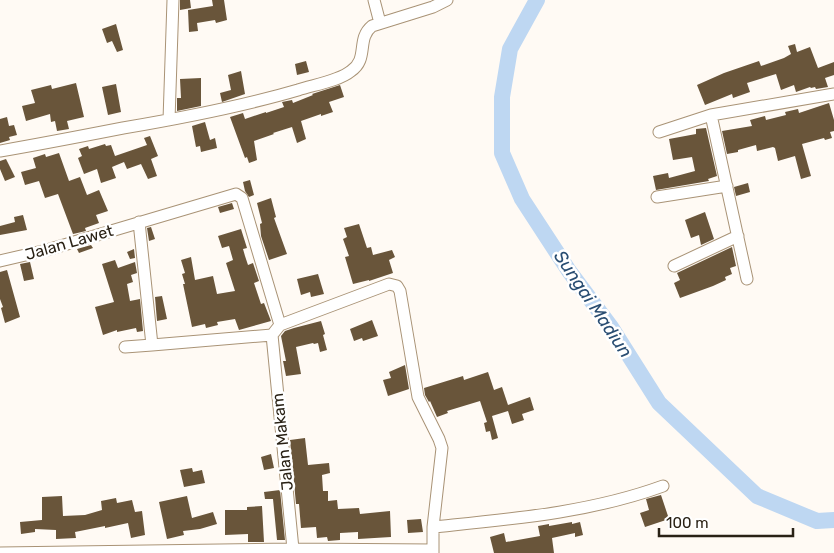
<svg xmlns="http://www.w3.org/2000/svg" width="834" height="553" font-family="Rubik,sans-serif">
  <rect width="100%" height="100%" fill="#fffaf4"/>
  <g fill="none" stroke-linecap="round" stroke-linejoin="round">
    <!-- river -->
    <path stroke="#bed7f2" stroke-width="16" d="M537,0L510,49L502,97V153L522,199L569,271L611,327L659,403L757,496L817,521L834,520"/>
  </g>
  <!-- building -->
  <path fill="#69553a" d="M180,0H190L191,8L180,10Z
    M212,0H224L227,20L216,23L215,20L197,23L198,31L189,32L188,10L213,6Z
    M116,24L123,50L117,52L112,41L107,43L102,29Z
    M795,44L797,52L810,47L818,68L834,62V75L825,78L828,87L816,89L815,87L811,88L810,87L796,92L794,85L781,90L776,74L747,83L750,92L733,98L732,94L705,105L697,85L724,73L759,61L761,66L784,58L791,54L788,46Z
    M306,61L309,72L297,75L295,64Z
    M241,71L245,94L222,102L220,93L231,90L228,75Z
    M201,78V106L177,111V98H181L180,79Z
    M76,83L84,117L67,121L69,129L57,131L55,121L51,122L50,114L26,121L22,106L35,103L31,90L51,85L52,89Z
    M116,84L121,112L108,115L102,87Z
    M340,85L344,97L329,102L333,112L321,116V114L301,121L306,139L297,143L292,127L273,133L274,134L254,141L257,160L249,163L247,157L245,158L230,117L243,113L245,119L266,112V113L284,107L282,102L292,100L293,103L313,95L312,94Z
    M829,103L834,120V131L830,132L832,138L825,140L824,138L802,144L811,176L801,179L795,156L778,161L775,148L773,147L757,151L756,145L738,150V152L727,154L722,131L752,126L750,120L765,116L766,120L786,115L785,112L798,109L799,113Z
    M7,117L9,126L14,125L17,135L9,137L10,140L0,143V119Z
    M205,122L210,140L215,138L217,148L201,152L200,146L196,147L192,126Z
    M706,128L717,176L708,179L709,181L656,190L653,176L668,173L669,178L695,171L692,157L673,160L669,139L696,134V129Z
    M150,136L158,156L151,159L157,176L148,179L141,164L127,169L124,162L112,167L116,178L101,183L97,169L84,174L78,158L82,156L79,149L88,146L89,149L105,144L106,146L111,145L115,156L147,145L144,138Z
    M59,153L69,181L80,177L87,195L99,190L108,211L96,215L99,223L85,228L86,231L73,234L58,194L45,198L39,181L25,185L21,172L36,168L33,158L45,154L46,157Z
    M6,159L15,177L5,181L0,169V161Z
    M250,180L254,195L249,197L245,191L243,182Z
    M748,183L750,192L736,196L734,187Z
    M271,198L276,217L274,218L287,254L269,260L261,236L260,224L262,223L257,203Z
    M232,203L234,209L220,213L218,207Z
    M705,212L714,239L701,245L699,235L691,238L685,220Z
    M23,215L27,230L0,235V226L15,222L14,217Z
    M359,224L367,248L371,247L373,255L392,250L395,257L389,260L393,273L369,281V280L353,284L345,257L349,256L343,239L347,237L344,228Z
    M151,227L155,239L149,241L147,228Z
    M241,229L247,248L243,249L245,256L248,265L253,263L259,281L254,283L261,304L264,303L271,321L239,330L235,319L217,322L218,325L206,328L205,324L192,327L183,284H185L182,274L185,273L181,260L191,257L195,280L213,276L217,294L235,291L226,263L233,260L229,246L222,248L218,236Z
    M91,245L93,248L79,253L77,249Z
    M732,247L736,266L730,268L732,274L725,277L726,280L713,286L680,298L674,283L680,280L677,273Z
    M134,249L135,258L130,259L127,252Z
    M115,260L118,268L135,262L137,273L131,275L133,282L127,284L130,301L140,299L143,331L137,332L136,328L117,332V330L103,335L95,307L114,302L102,264Z
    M30,262L34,279L24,281L20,264Z
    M7,270L20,317L5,323L1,308L3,307L0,299V272Z
    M318,274L324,294L311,297L310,292L301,295L297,279Z
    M162,296L167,319L157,321L155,297Z
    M372,320L378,336L363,341L362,338L354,341L350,329Z
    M321,321L325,334L323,335L327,350L320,352L318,343L314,344L313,343L296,347L301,374L286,376L283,361H286L281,336L285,331L294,328Z
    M405,365L409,389L388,396L383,380L391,378L389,372Z
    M488,372L494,390L502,387L508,405L530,397L534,410L522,414L524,420L512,424L508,411L492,416L498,438L492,440L490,431L486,432L484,423L487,422L480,401L447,411L448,413L437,417L430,401L429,402L425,395L424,388L463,376L464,380Z
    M305,438L308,465L329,463L330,473L322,475L323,491H328V501L337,500L338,509L359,508L360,514L390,511L391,537L358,539V532L340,533V540L328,541L327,537L317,538L316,527L301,528L299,504H296L290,440Z
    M271,454L274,468L264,470L261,457Z
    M192,468L193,472L202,470L205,483L184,487L180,470Z
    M280,490L285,540H277L273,499H265L264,492Z
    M661,495L669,519L645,527L640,513L649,510L646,499Z
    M62,496L63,516L85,515L102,510L101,501L116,498L117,503L132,500L135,512L142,511L145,535L131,538L128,523L105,528V526L75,532L76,538L56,539V530L35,529V532L21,534L20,522L42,520V497Z
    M187,496L192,518L213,512L217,524L200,529L183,531L184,535L167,539L159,502Z
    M262,506L264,542H248V534L225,535V510H247V507Z
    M421,519L423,532L408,533L407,520Z
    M572,522V524L580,522L583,535L575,537V533L552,538L554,553H494L490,537L504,533L506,542L540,536L538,526L549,524V526Z"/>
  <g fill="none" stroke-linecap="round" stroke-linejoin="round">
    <!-- minor casing -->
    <g stroke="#a99376" stroke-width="13">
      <path id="minor" d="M374,0L380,23
        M711,115L747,279
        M169,120L173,0
        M659,132L711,115L834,94
        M0,151C41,144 82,136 123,128C182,118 240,107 298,90C313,85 339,81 351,71C369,59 356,39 372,26L433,7L447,0
        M657,197L727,186
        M139,222L152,345L272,335L280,325L389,284L397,286L400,291L418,397L439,439L442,448L433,527V553
        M0,261L47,250L236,194L242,198L280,325
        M674,266L738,236
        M272,335L293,549
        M125,347L152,345
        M433,527C511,519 589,513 663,486
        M0,553L293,549L433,550"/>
    </g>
    <!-- minor -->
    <use href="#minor" stroke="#fff" stroke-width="11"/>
  </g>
  <g text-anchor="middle" stroke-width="5" stroke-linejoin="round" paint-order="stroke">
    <!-- street labels -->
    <g font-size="16" fill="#292115" stroke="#fff">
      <text transform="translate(69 242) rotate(-16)" y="6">Jalan Lawet</text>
      <text transform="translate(282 442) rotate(-96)" y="6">Jalan Makam</text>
    </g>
    <!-- water labels -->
    <g font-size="18" font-style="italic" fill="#294d72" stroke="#fff">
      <text transform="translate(593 304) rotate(56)" y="6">Sungai Madiun</text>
    </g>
  </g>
  <!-- scale -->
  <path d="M659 528v8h134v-8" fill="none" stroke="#292115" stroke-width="2.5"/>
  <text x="666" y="528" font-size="15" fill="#292115" stroke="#ffffff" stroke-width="4" paint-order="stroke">100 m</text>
</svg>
